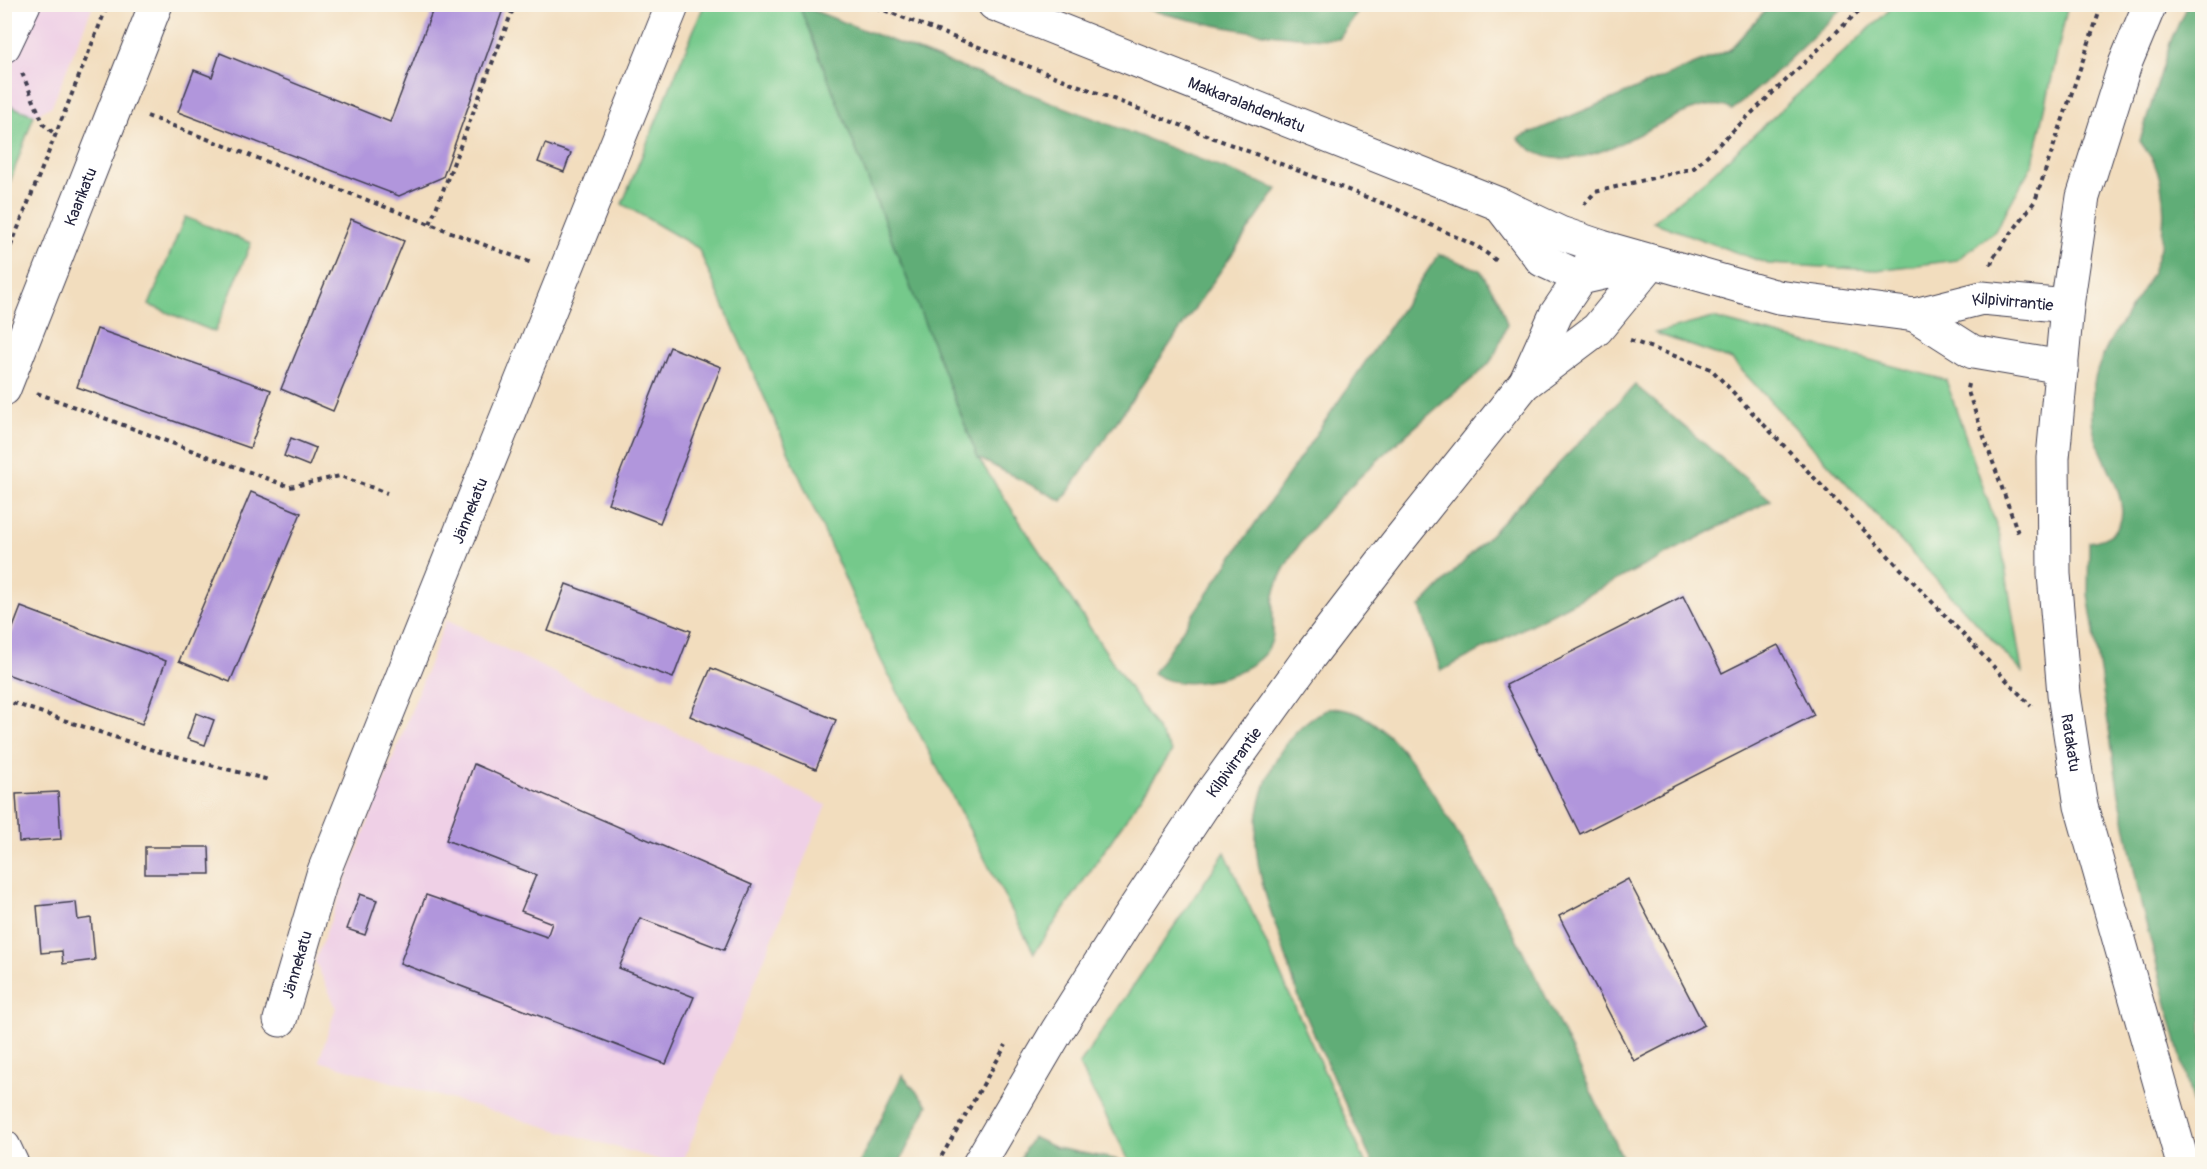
<svg xmlns="http://www.w3.org/2000/svg" width="2207" height="1169" font-family="Pangolin,sans-serif">
  <rect width="100%" height="100%" fill="#fbf7ec"/>
  <filter id="ink" filterUnits="userSpaceOnUse"><feTurbulence type="fractalNoise" baseFrequency=".0167" numOctaves="2"/><feDisplacementMap in="SourceGraphic" scale="12" xChannelSelector="R" yChannelSelector="G"/><feConvolveMatrix kernelMatrix="1 2 1 2 8 2 1 2 1" color-interpolation-filters="sRGB"/></filter>
  <filter id="wash" filterUnits="userSpaceOnUse"><feTurbulence type="fractalNoise" baseFrequency=".008" numOctaves="4" result="noise"/><feDisplacementMap in="SourceGraphic" scale="24" xChannelSelector="R" yChannelSelector="G"/><feGaussianBlur stdDeviation="1.35" result="paint"/><feColorMatrix in="noise" values="0 0 0 0 0 0 0 0 0 0 0 0 0 0 0 0 0 1.4 0 .05"/><feComposite in="paint" operator="in"/></filter>
  <g filter="url(#wash)">
    <rect width="100%" height="100%" fill="#f2ddbe"/>
    <!-- built -->
    <path fill="#efd0e6" d="M4,5H93L52,106L34,115L5,104Z
      M446,620L826,805L682,1164H674L319,1061L336,1007L315,961Z"/>
    <!-- green -->
    <path fill="#75c98b" stroke="#4c7663" stroke-width="1.5" d="M1896,4L2070,5L2067,9L2033,163L1995,231L1957,260L1877,270L1768,264L1653,222L1706,179Z
      M704,5H799L978,458L1172,752L1034,953L881,660L698,248L622,204Z
      M5,104L34,115L5,196Z
      M185,217L251,243L215,332L149,305Z
      M1713,318L1946,380L2000,536L2022,672L1732,360L1655,333Z
      M1225,852L1366,1164H1131L1079,1065Z"/>
    <!-- forest -->
    <path fill="#60ad77" stroke="#416859" stroke-width="1.5" d="M799,5L1277,189L1062,501L978,458Z
      M1132,5L1362,4V5L1339,39C1269,38 1199,24 1132,5Z
      M1770,5H1846L1762,85L1732,110C1684,80 1580,207 1518,138L1729,50Z
      M2187,5H2202V1139L2141,904L2119,794L2088,594L2089,542C2152,533 2107,471 2096,439C2090,423 2091,405 2093,389C2098,350 2127,317 2146,284C2166,248 2170,198 2153,160C2149,154 2144,147 2140,141L2170,43Z
      M1439,254L1480,270L1499,300L1507,324C1502,336 1498,352 1490,362C1478,377 1454,392 1439,406C1398,442 1349,483 1314,526C1298,545 1279,570 1274,596C1269,620 1282,640 1259,659C1234,680 1180,692 1153,673Z
      M1635,385L1771,500L1441,671L1420,607Z
      M1331,708C1344,709 1354,711 1366,718C1400,738 1429,786 1449,819C1517,929 1570,1047 1625,1164H1373C1349,1112 1324,1059 1302,1006C1294,985 1288,962 1281,941C1270,910 1258,877 1256,844C1255,812 1265,774 1283,748C1294,731 1311,715 1331,708Z
      M902,1075L928,1105L899,1164H859Z
      M1032,1137L1056,1148L1114,1159L1129,1164H1017Z"/>
    <g id="blocks">
      <!-- building -->
      <path fill="#b196dc" d="M435,4H505L443,177L399,196L178,112L194,70L212,77L220,53L390,122Z
        M545,144L571,153L564,172L538,162Z
        M351,219L404,241L333,411L281,389Z
        M97,329L271,390L250,448L77,387Z
        M670,347L721,367L660,523L608,503Z
        M291,438L316,448L309,466L284,456Z
        M251,492L301,513L230,682L179,661Z
        M566,584L691,631L673,678L548,631Z
        M1683,596L1722,673L1778,645L1814,715L1580,834L1506,685Z
        M21,607L166,661L142,724L4,673V651Z
        M711,668L836,720L816,769L690,716Z
        M196,713L214,720L205,745L187,739Z
        M474,764L752,885L724,950L640,918L619,968L694,997L666,1064L400,963L426,895L547,937L552,923L521,911L536,875L446,840Z
        M58,792L61,839L19,842L16,794Z
        M145,847H209L210,874H145Z
        M1628,879L1704,1025L1634,1061L1559,916Z
        M360,894L377,900L365,935L347,929Z
        M76,902L78,920L91,918L95,960L63,964L62,951L41,953L37,906Z"/>
    </g>
  </g>
  <g filter="url(#ink)">
    <use href="#blocks" fill-opacity="0" stroke="#413e4f" stroke-width="1.5"/>
    <g fill="none" stroke-linecap="round" stroke-linejoin="round">
      <!-- minor casing -->
      <g stroke="#413e4f" stroke-width="35">
        <g id="minor">
          <path id="s1" d="M994,4L1499,204L1560,233L1602,247L1778,297L1915,315L1982,298L2067,306"/>
          <path id="s2" d="M2150,4L2125,64L2083,197L2067,306L2053,458L2054,574L2064,694L2081,806L2183,1164"/>
          <path d="M4,46L24,4"/>
          <path d="M1502,208L1542,260L1581,278L1648,263"/>
          <path d="M1915,315L1973,352L2062,367"/>
          <path d="M1526,381L1556,314L1592,261"/>
          <path id="s3" d="M4,389L156,4"/>
          <path id="s4" d="M280,1020L324,871L673,4"/>
          <path d="M4,1147L12,1164"/>
          <path id="s5" d="M979,1164L1057,1031L1127,920L1212,792L1310,656L1396,544L1524,384L1597,329L1652,262"/>
        </g>
      </g>
      <!-- path -->
      <path stroke="#413e4f" stroke-width="4" stroke-dasharray="4.5 4.5" stroke-linecap="butt" d="M868,4L1392,207L1478,247L1497,261
        M22,73L44,125L56,135
        M147,116L532,263
        M1584,205L1595,192L1694,168L1866,4
        M430,224L515,4
        M4,263L108,4
        M1991,265L1993,258L2035,201L2102,4
        M1630,340L1711,369L2031,706
        M1968,384L1967,389L2018,533
        M37,393L290,487L340,476L387,493
        M4,700L156,751L269,780
        M937,1164L1006,1045"/>
      <!-- minor -->
      <use href="#minor" stroke="#fff" stroke-width="33"/>
    </g>
  </g>
  <g text-anchor="middle" stroke-width="4.5" stroke-linejoin="round" paint-order="stroke">
    <!-- street labels -->
    <g font-size="16" fill="#22223b" stroke="#fbf7ec">
      <text dy="6" stroke="none"><textPath href="#s1" startOffset="272">Makkaralahdenkatu</textPath></text>
      <text dy="6" stroke="none"><textPath href="#s3" startOffset="207">Kaarikatu</textPath></text>
      <text dy="6" stroke="none"><textPath href="#s1" startOffset="1076">Kilpivirrantie</textPath></text>
      <text dy="6" stroke="none"><textPath href="#s4" startOffset="544">Jännekatu</textPath></text>
      <text dy="6" stroke="none"><textPath href="#s2" startOffset="753">Ratakatu</textPath></text>
      <text dy="6" stroke="none"><textPath href="#s5" startOffset="476">Kilpivirrantie</textPath></text>
      <text dy="6" stroke="none"><textPath href="#s4" startOffset="58">Jännekatu</textPath></text>
    </g>
  </g>
  <!-- margin -->
  <rect width="2207" height="1169" fill="none" stroke="#fbf7ec" stroke-width="24"/>
</svg>
